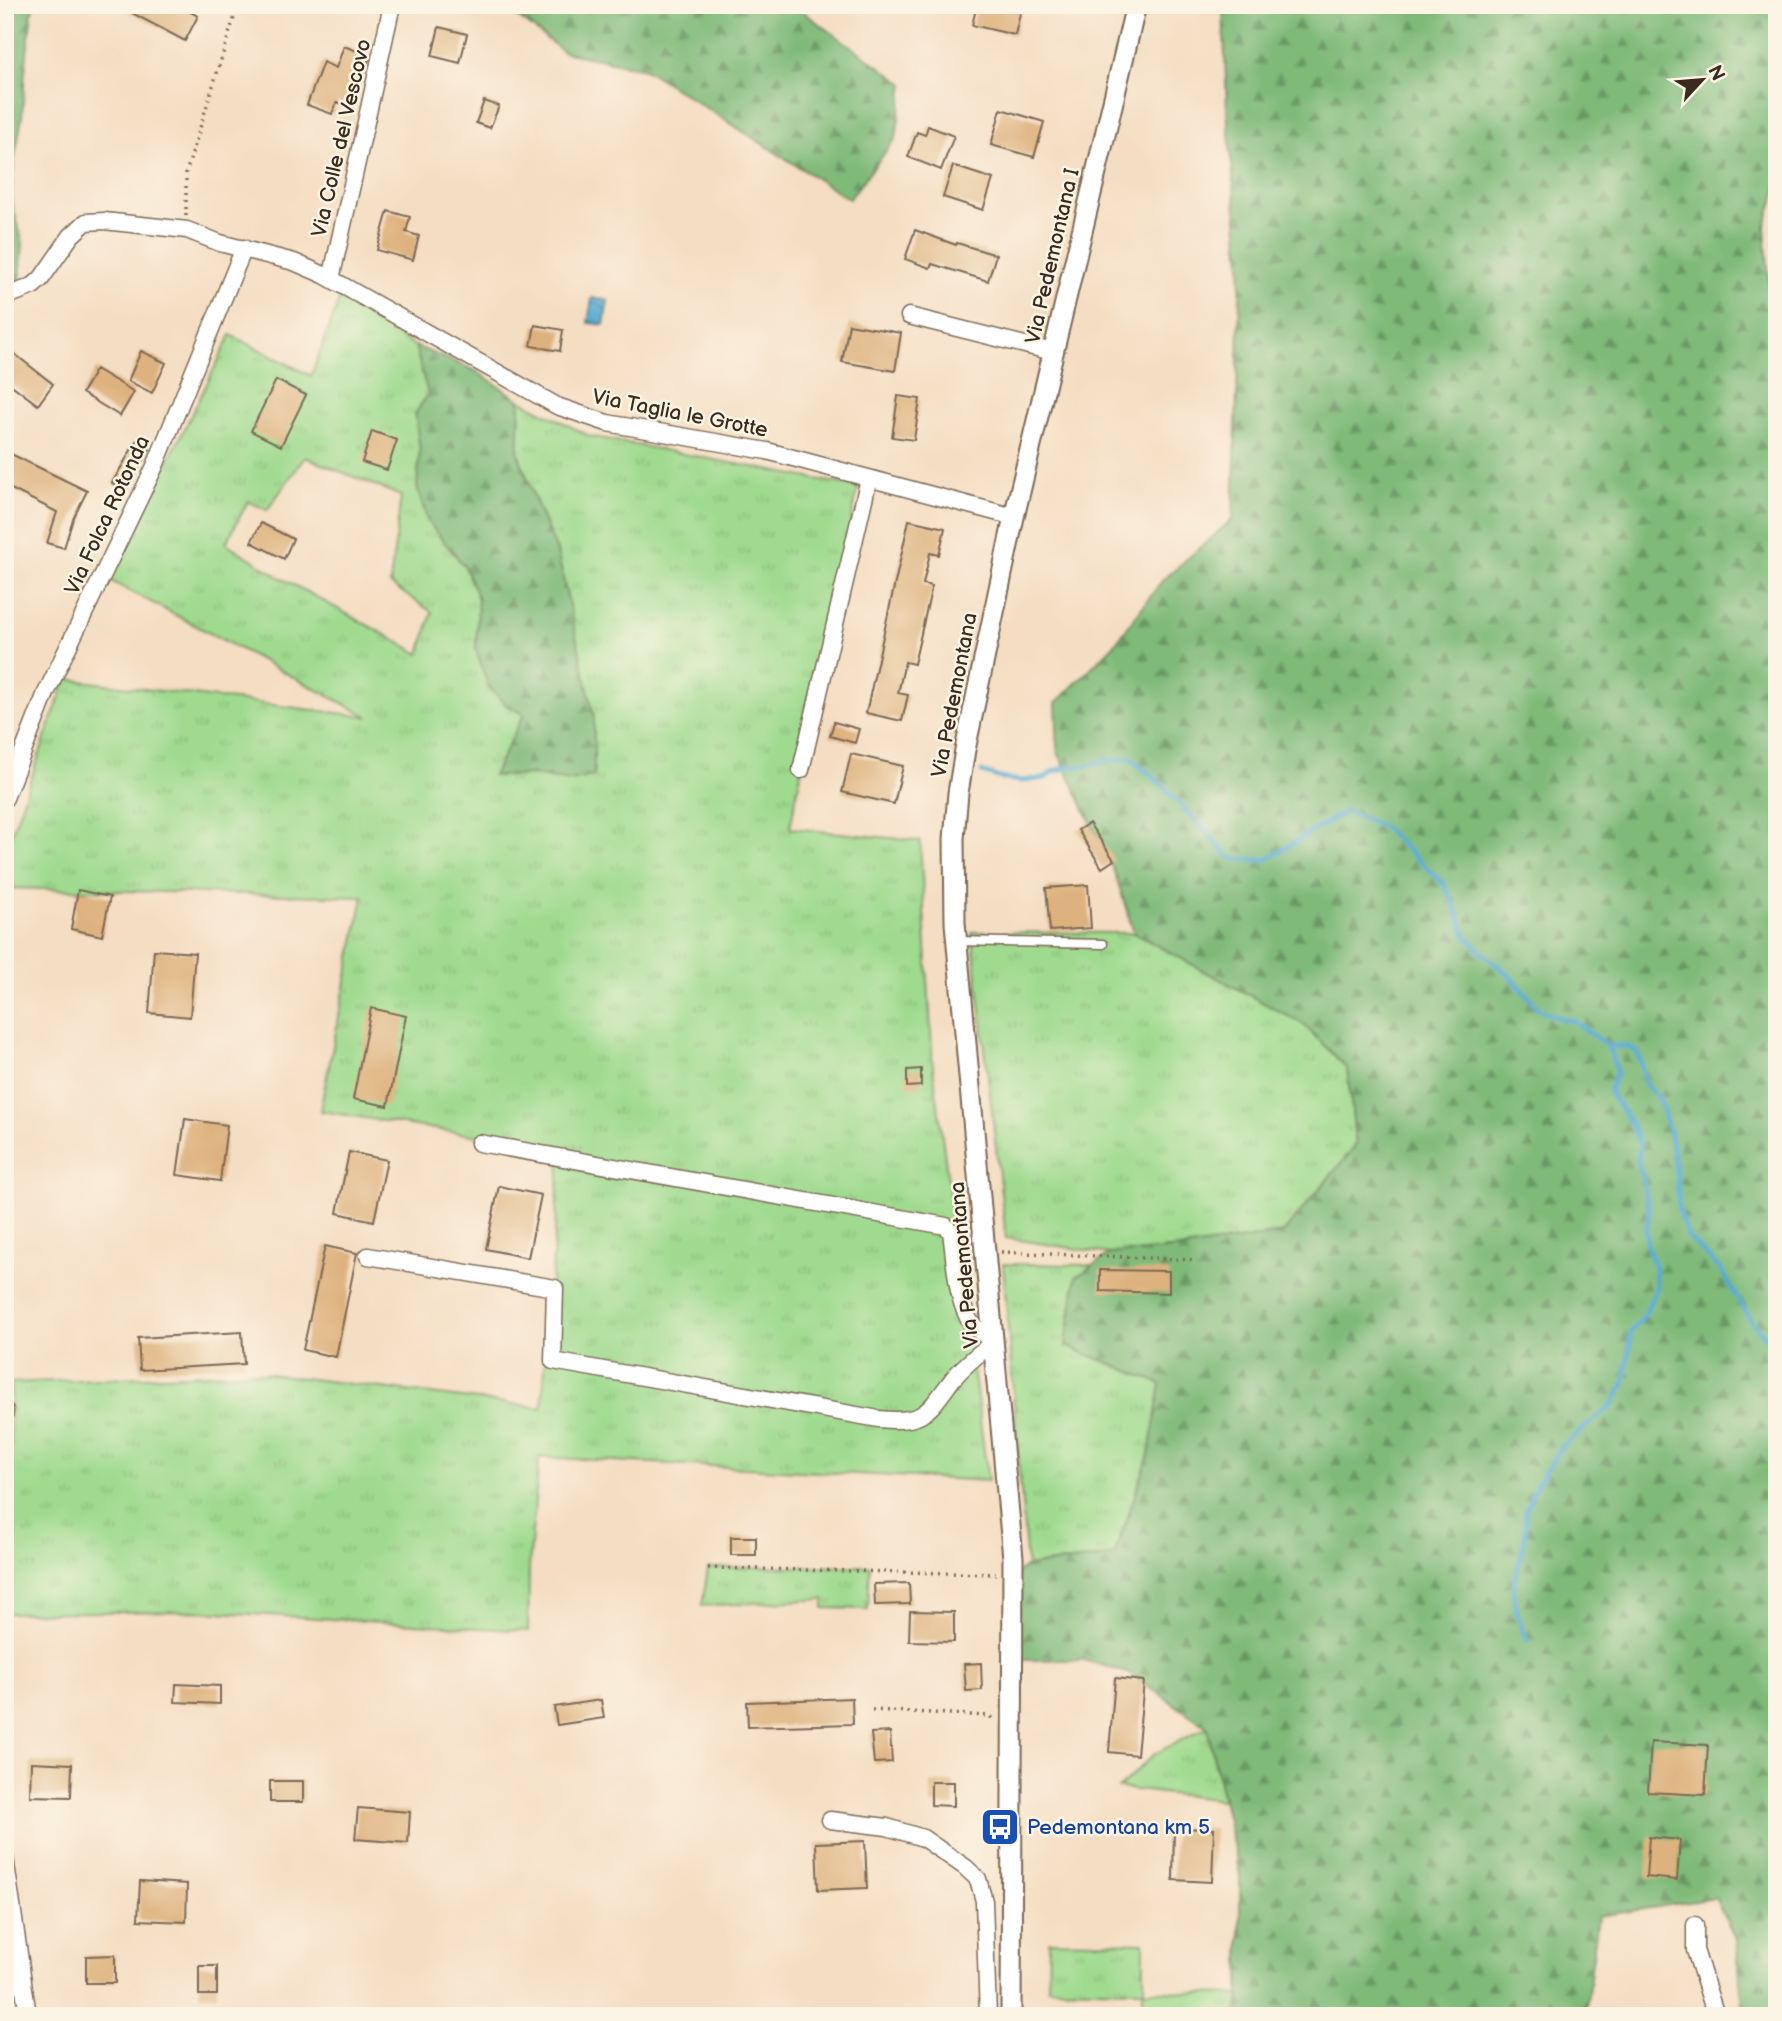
<svg xmlns="http://www.w3.org/2000/svg" width="1782" height="2021" font-family="'Balsamiq Sans',sans-serif">
  <defs>
    <pattern id="grass-tufts" width="24" height="20" patternUnits="userSpaceOnUse" patternTransform="scale(1.75)"><rect width="24" height="20" fill="#9fda8e"/><path d="M3 7l-1-3M5 7V3M7 7l1-3M15 17l-1-3M17 17v-4M19 17l1-3" fill="none" stroke="#8abb7a"/></pattern>
    <pattern id="forest-firs" width="22" height="20" patternUnits="userSpaceOnUse" patternTransform="scale(1.75)"><rect width="22" height="20" fill="#7fba79"/><path d="M5 1l3.5 6h-7zM16 11l3.5 6h-7z" fill="#699763"/></pattern>
    <pattern id="water-waves" width="16" height="10" patternUnits="userSpaceOnUse" patternTransform="scale(1.75)"><rect width="16" height="10" fill="#54aad0"/><path d="M0 5q4-4 8 0t8 0" fill="none" stroke="#478ba8"/></pattern>
  </defs>
  <rect width="100%" height="100%" fill="#fcf5e5"/>
  <filter id="ink" filterUnits="userSpaceOnUse"><feTurbulence type="fractalNoise" baseFrequency=".0143" numOctaves="2"/><feDisplacementMap in="SourceGraphic" scale="14" xChannelSelector="R" yChannelSelector="G"/><feConvolveMatrix kernelMatrix="1 2 1 2 8 2 1 2 1" color-interpolation-filters="sRGB"/></filter>
  <filter id="wash" filterUnits="userSpaceOnUse"><feTurbulence type="fractalNoise" baseFrequency=".00686" numOctaves="4" result="noise"/><feDisplacementMap in="SourceGraphic" scale="28" xChannelSelector="R" yChannelSelector="G"/><feGaussianBlur stdDeviation="1.57" result="paint"/><feColorMatrix in="noise" values="0 0 0 0 0 0 0 0 0 0 0 0 0 0 0 0 0 1.4 0 .05"/><feComposite in="paint" operator="in"/></filter>
  <g filter="url(#wash)">
    <rect width="100%" height="100%" fill="#f4ddc2"/>
    <!-- grass -->
    <path fill="url(#grass-tufts)" stroke="#6d8256" stroke-width="2" fill-rule="evenodd" d="M340,298L415,346L428,394L415,414L420,450L417,487L428,522L465,567L479,599L476,649L506,705L524,714L493,776L532,775L571,781L594,775L557,551L539,510L518,453L520,400L589,436L858,487L790,828L920,841L933,1068L988,1481L539,1457L529,1567L528,1631L201,1611L5,1613V1528L10,1470L11,1383L255,1372L542,1408L561,1149L320,1111L363,897L5,888V852L66,679L369,717L109,580L231,335L311,376ZM305,457L401,496L390,584L432,612L420,654L281,578L226,543L248,501L267,510Z
      M972,932L1134,933L1303,1024L1347,1068L1356,1146L1283,1233L1184,1248L1110,1254L1006,1238Z
      M1003,1264L1093,1265L1076,1278L1066,1346L1162,1383L1149,1455L1114,1556L1027,1566Z
      M870,1566L868,1609L824,1608V1599L702,1606L708,1568Z
      M1207,1727L1223,1800L1119,1788L1154,1754Z
      M1049,1941L1144,1943V1990L1240,1995L1236,2016H1143V1990L1048,1988Z"/>
    <!-- forest -->
    <path fill="url(#forest-firs)" stroke="#5d724c" stroke-width="2" d="M5,5H34L32,11L25,71L22,117L14,161L11,200L23,243L19,292L5,312Z
      M515,5H798L807,15L904,84L896,138L849,199L645,69L564,52L513,13Z
      M1223,5H1777V189L1765,226L1777,393V2016H1744L1736,1940L1715,1898L1598,1916L1585,2016H1240V1875L1207,1727L1131,1674L1084,1660H1012L1013,1574L1027,1566L1114,1556L1149,1455L1161,1384L1066,1346L1076,1277L1110,1254L1184,1248L1283,1233L1356,1145L1347,1068L1303,1024L1134,933L1116,876L1058,752L1056,703L1114,645L1162,581L1233,519L1241,265L1227,110Z
      M415,346L474,370L520,400L518,453L539,510L557,551L594,716V776L571,781L532,775L493,776L524,714L506,705L488,686L476,649L478,599L465,567L428,522L417,486L420,450L415,414L428,394Z"/>
    <!-- water -->
    <path fill="url(#water-waves)" stroke="#486a77" stroke-width="2" d="M592,298L608,300L604,325L588,323Z"/>
    <g fill="none" stroke-linecap="round" stroke-linejoin="round">
      <!-- stream -->
      <path stroke="#54aad0" stroke-width="5" d="M982,772L1003,779L1021,781L1039,779L1045,778L1054,771L1071,767L1089,766L1102,761L1131,759L1159,782L1230,858L1266,860L1346,811L1383,827L1444,884L1458,913L1465,934L1479,950L1509,975L1539,1009L1556,1017L1574,1021L1608,1046H1627L1638,1053L1646,1086L1659,1098L1670,1134L1677,1178L1679,1212L1688,1237L1720,1269L1752,1322L1777,1349
        M1527,1640L1517,1614L1513,1588L1525,1537L1526,1511L1534,1489L1561,1447L1612,1405L1625,1382L1631,1332L1644,1316L1657,1287L1655,1269L1647,1245L1646,1231L1649,1213L1643,1179L1638,1164L1640,1146L1632,1125L1609,1091L1617,1072L1608,1046"/>
    </g>
    <g id="blocks">
      <!-- building -->
      <path fill="#deb27e" d="M117,5H177L198,16L185,41Z
        M977,5H1022L1015,35L972,25Z
        M439,27L467,34L460,63L432,56Z
        M344,46L370,56L351,107L337,102L332,114L307,105L323,62L336,68Z
        M484,101L499,106L490,128L476,123Z
        M1001,109L1044,122L1034,157L991,145Z
        M928,126L954,136L941,170L908,157L917,132L925,135Z
        M953,166L993,179L983,210L943,197Z
        M388,211L410,217L406,232L419,236L413,260L377,250Z
        M915,230L956,245L957,243L996,255L988,281L932,264L930,268L905,259Z
        M849,324L901,333L895,371L842,362Z
        M535,325L563,330L560,351L531,346Z
        M141,351L166,363L152,393L128,381Z
        M12,352L53,384L38,405L5,380V362Z
        M96,369L134,392L120,416L82,393Z
        M276,380L306,395L281,446L251,431Z
        M898,396L920,399L914,440L892,437Z
        M372,431L397,440L387,470L362,462Z
        M137,440L150,449L125,491L112,483Z
        M5,451L87,491L73,519L64,548L47,543L57,512L5,486Z
        M909,520L945,528L939,555L930,553L923,584L932,586L914,664L905,662L898,693L908,695L902,721L866,713Z
        M261,523L293,539L284,559L251,542Z
        M834,722L859,729L855,743L830,736Z
        M851,754L903,766L894,804L842,792Z
        M1089,823L1114,860L1102,868L1078,830Z
        M1088,885L1091,928L1050,931L1046,888Z
        M78,890L110,897L102,936L71,929Z
        M154,950L195,953L190,1017L149,1013Z
        M371,1008L406,1016L388,1106L353,1099Z
        M921,1069V1086L907,1087V1070Z
        M185,1119L227,1125L220,1181L177,1175Z
        M349,1152L387,1160L374,1221L337,1213Z
        M499,1186L541,1195L528,1258L486,1249Z
        M325,1246L357,1253L336,1357L303,1350Z
        M1100,1270L1169,1271V1293L1100,1291Z
        M242,1332L244,1364L140,1370L138,1338Z
        M731,1537H756V1555H731Z
        M909,1583L910,1604L875,1605L874,1584Z
        M910,1611L954,1612V1642L909,1641Z
        M981,1663L982,1690L966,1691L964,1664Z
        M1115,1678L1144,1681L1137,1755L1109,1752Z
        M176,1684L220,1686V1704L175,1702Z
        M852,1698L853,1724L748,1727L747,1702Z
        M601,1700L604,1718L557,1725L554,1707Z
        M890,1732L892,1762L874,1763L871,1733Z
        M1651,1742L1708,1745L1705,1795L1648,1792Z
        M31,1762L72,1764L71,1797L30,1796Z
        M270,1781H303V1802H270Z
        M931,1782H954V1806L931,1805Z
        M358,1808L410,1812L408,1843L355,1839Z
        M1174,1828L1214,1829L1212,1882L1173,1880Z
        M1649,1837L1680,1840L1677,1880L1646,1877Z
        M865,1841L867,1888L818,1890L816,1843Z
        M140,1881L187,1884L186,1922L138,1920Z
        M115,1955V1983H86V1956Z
        M199,1966H217V1995H199Z"/>
    </g>
  </g>
  <g filter="url(#ink)">
    <use href="#blocks" fill-opacity="0" stroke="#7c6957" stroke-width="2"/>
    <g fill="none" stroke-linecap="round" stroke-linejoin="round">
      <!-- service casing -->
      <g stroke="#7c6957" stroke-width="11">
        <path id="service" d="M956,941L1103,944"/>
      </g>
      <!-- minor casing -->
      <g stroke="#7c6957" stroke-width="19">
        <path id="minor" d="M331,279L392,5
          M5,297L33,286L41,279L71,236L86,222L104,221L187,230L220,243L294,262L324,275L557,406L607,423L767,451L1014,517
          M909,316L1053,352
          M801,770L869,478
          M5,798L46,693L155,466L244,248
          M368,1256L555,1288L553,1361L879,1419C924,1424 927,1413 952,1380C964,1365 978,1354 994,1342C986,1336 978,1331 972,1324C956,1303 955,1258 951,1232L946,1226L479,1143
          M5,1410V1413
          M830,1820L887,1827L923,1838L965,1867L978,1879L984,1901L988,2016
          M5,1857L28,2016
          M1695,1925V1950L1716,2016"/>
      </g>
      <!-- tertiary casing -->
      <g stroke="#7c6957" stroke-width="23">
        <path id="tertiary" d="M1011,2016L1013,1558L955,923L954,839L958,793L965,750L1014,517L1136,5"/>
      </g>
      <!-- path -->
      <path stroke="#7c6957" stroke-width="3.5" stroke-dasharray="2 5" stroke-linecap="butt" d="M186,216V173L238,5
        M1001,1252L1197,1260
        M708,1568L996,1574
        M872,1710L990,1716L993,1720"/>
      <!-- service -->
      <use href="#service" stroke="#fff" stroke-width="8"/>
      <!-- minor -->
      <use href="#minor" stroke="#fff" stroke-width="16"/>
      <!-- tertiary -->
      <use href="#tertiary" stroke="#fff" stroke-width="19"/>
    </g>
  </g>
  <!-- icons -->
  <defs>
    <g id="bus-square" transform="scale(2.0125)"><rect x="-9" y="-9" width="18" height="18" rx="4" fill="#1a4fb4" stroke="#fcf5e5"/><path d="M-5-6H5V4H4V6H2V4H-2V6H-4V4H-5ZM-3.5-4V0h7V-4ZM-3.5 1.2v1.5H-2V1.2ZM2 1.2v1.5H3.5V1.2Z" fill="#fff"/></g>
  </defs>
  <g fill-rule="evenodd">
    <use href="#bus-square" x="1000" y="1827"/>
  </g>
  <g text-anchor="middle" stroke-width="5" stroke-linejoin="round" paint-order="stroke">
    <!-- street labels -->
    <g font-size="21" fill="#3b2a1e" stroke="#fcf5e5">
      <text transform="translate(341 138) rotate(-77)" y="7">Via Colle del Vescovo</text>
      <text transform="translate(1052 256) rotate(-77)" y="7">Via Pedemontana I</text>
      <text transform="translate(680 413) rotate(11)" y="7">Via Taglia le Grotte</text>
      <text transform="translate(107 515) rotate(-65)" y="7">Via Folca Rotonda</text>
      <text transform="translate(954 695) rotate(-79)" y="7">Via Pedemontana</text>
      <text transform="translate(964 1265) rotate(-95)" y="7">Via Pedemontana</text>
    </g>
    <!-- transit labels -->
    <g font-size="21" fill="#164399" stroke="#fcf5e5" text-anchor="start">
      <text x="1027" y="1834">Pedemontana km 5</text>
    </g>
  </g>
  <!-- margin -->
  <rect width="1782" height="2021" fill="none" stroke="#fcf5e5" stroke-width="28"/>
  <!-- north arrow -->
  <g transform="translate(1702 80) rotate(64)" stroke="#fcf5e5" stroke-width="5" paint-order="stroke">
  <path d="M0-5L12 26L0 18L-12 26Z" fill="#3b2a1e"/>
  <text y="-10" font-size="19" font-weight="bold" text-anchor="middle" fill="#3b2a1e">N</text>
  </g>
</svg>
